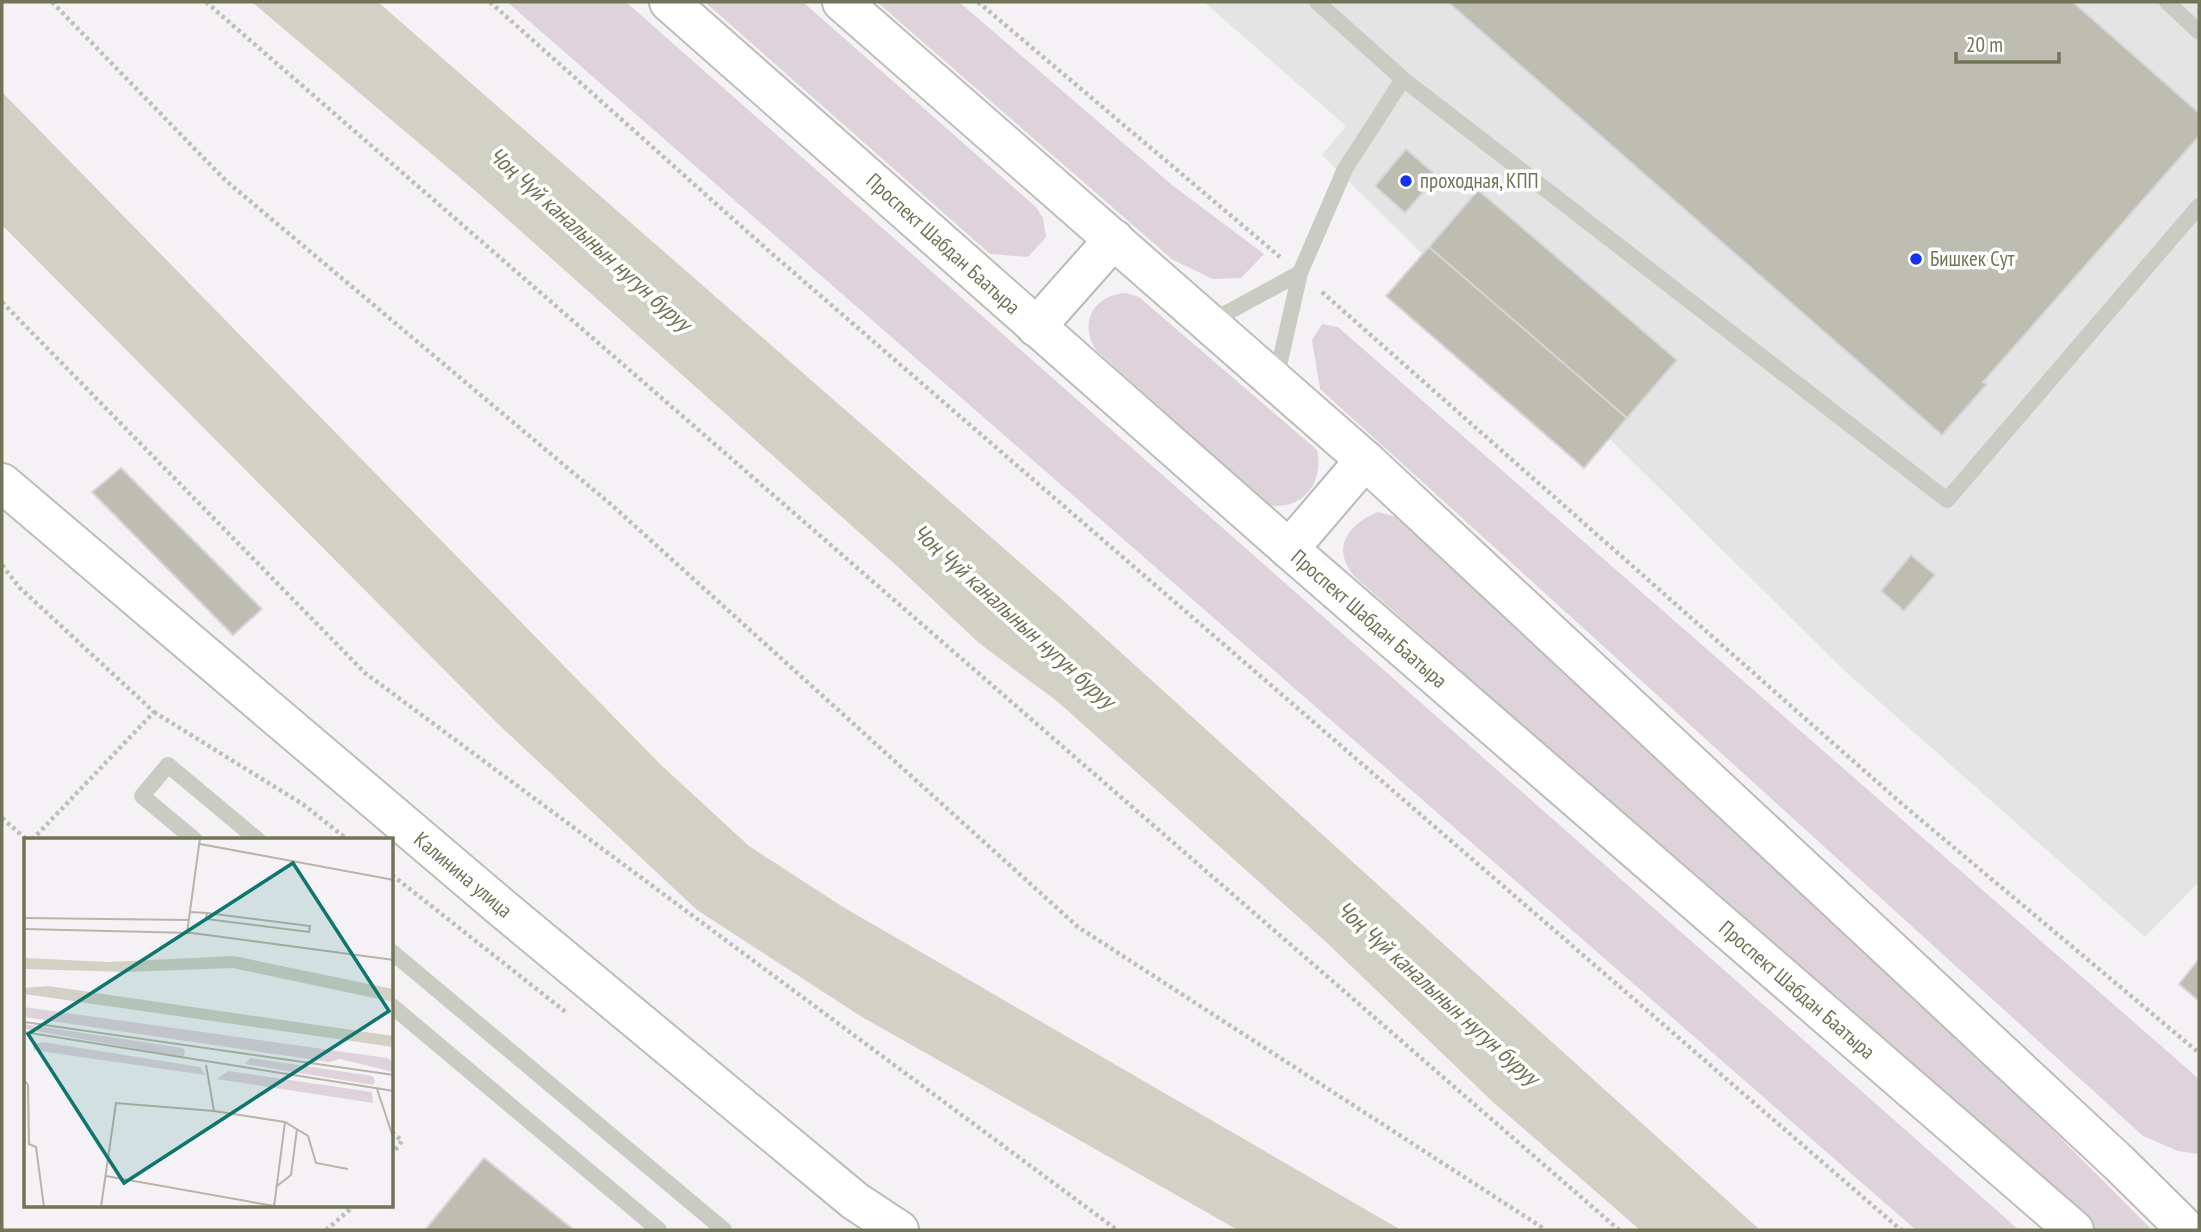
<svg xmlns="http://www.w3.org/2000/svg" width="2201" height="1232" font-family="'PT Sans Narrow',sans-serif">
  <rect width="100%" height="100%" fill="#f5f2f6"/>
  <!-- built -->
  <path fill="#e5e4e4" d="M1204,2H2199V882L2145,937L1847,673L1322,155L1346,126Z"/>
  <!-- green -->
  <path fill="#ded3db" d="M507,2H626L2019,1230H1916Z
    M705,2H803L1036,207L1043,218L1046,237L1028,257L990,254Z
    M877,2H959L1172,185L1264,254L1241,278L1213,279L1173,260Z
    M1126,293L1139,297L1317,450C1324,483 1303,511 1268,505L1096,350C1078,322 1094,295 1126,293Z
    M1322,324L1338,327L2199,1079V1154L2178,1151L2143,1136L1320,389L1312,340Z
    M1378,512L1400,518L1962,1039L2152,1230H2093L1355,577C1330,549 1348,524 1378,512Z"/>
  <!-- water -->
  <path fill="#d2d1c5" d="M252,2H378L1055,593L1760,1230H1640L1494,1103L1325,941L1058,702L979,643L898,567L479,194Z
    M2,92L661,765L749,846L843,907L1401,1230H1238L862,1017L697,910L498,724L2,225Z"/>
  <!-- building -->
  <path fill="#bebdb1" stroke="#d7d5d8" stroke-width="2" d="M1448,2H2073L2199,113V136L1983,382L1987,384L1942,435Z
    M1406,149L1437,176L1405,213L1375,186Z
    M1478,190L1677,360L1627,418L1429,247Z
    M1429,247L1627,418L1584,468L1386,296Z
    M121,468L262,609L233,635L92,492Z
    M1911,555L1935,575L1904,611L1881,591Z
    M2199,959V1001L2179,984Z
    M484,1158L574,1230H425Z"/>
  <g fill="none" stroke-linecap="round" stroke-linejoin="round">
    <!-- secondary casing -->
    <g stroke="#bdbeb3" stroke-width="42">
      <path id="secondary" d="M669,2L1289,549L2074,1230
        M842,2L1365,460L2119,1163L2187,1230
        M2,483L502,908L855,1201L899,1230"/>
    </g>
    <!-- primary casing -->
    <g stroke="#babbb1" stroke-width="42">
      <path id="primary" d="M1036,327L1114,239
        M1289,549L1365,460"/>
    </g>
    <!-- path -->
    <path stroke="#bebfb8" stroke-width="4.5" stroke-dasharray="3.5 3.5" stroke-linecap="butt" d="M52,2L225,180L615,508L1078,927L1546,1230
      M206,2L1619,1230
      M490,2L770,252L1901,1230
      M978,2L1280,257
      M1322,292L1902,804L2199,1053
      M2,302L365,673L1117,1230
      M2,565L20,588L154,712L32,840
      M154,712L304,805L348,840
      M2,818L27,840
      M392,875L567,1013
      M392,1132L402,1141L392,1154
      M326,1230L354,1206"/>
    <!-- service -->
    <path stroke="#cacbc3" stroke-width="16" d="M2167,2L2199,32
      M1403,79L1947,500L2199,206
      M1210,322L1300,273
      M1276,379L1300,273L1345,169L1403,79L1317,2
      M195,840L142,796L168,765L258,840
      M392,952L724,1230
      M392,1006L659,1230"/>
    <!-- secondary -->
    <use href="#secondary" stroke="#fff" stroke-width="38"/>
    <!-- primary -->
    <use href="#primary" stroke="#fff" stroke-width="38"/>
  </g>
  <!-- markers -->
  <g fill="#1833f0" stroke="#fff" stroke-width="2.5">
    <circle cx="1406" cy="181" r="7"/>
    <circle cx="1916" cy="259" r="7"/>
  </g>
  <g text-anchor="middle" stroke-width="7" stroke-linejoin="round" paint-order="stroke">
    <!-- poi labels -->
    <g font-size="21" fill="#727457" stroke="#fff" text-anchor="start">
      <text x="1420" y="188">проходная, КПП</text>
      <text x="1930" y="266">Бишкек Сут</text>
    </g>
    <!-- street labels -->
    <g font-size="21" fill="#727457" stroke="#fff">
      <text transform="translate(943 244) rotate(42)" y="7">Проспект Шабдан Баатыра</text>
      <text transform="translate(1369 619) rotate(41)" y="7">Проспект Шабдан Баатыра</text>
      <text transform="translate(463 875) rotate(40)" y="7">Калинина улица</text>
      <text transform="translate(1797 990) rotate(41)" y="7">Проспект Шабдан Баатыра</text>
    </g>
    <!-- water labels -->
    <g font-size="23" font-style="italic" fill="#747255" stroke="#fff">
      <text transform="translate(590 239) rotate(42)" y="8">Чоң Чүй каналынын нугун буруу</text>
      <text transform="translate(1014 616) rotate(42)" y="8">Чоң Чүй каналынын нугун буруу</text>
      <text transform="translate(1438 993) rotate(42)" y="8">Чоң Чүй каналынын нугун буруу</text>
    </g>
  </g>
  <!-- overview -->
  <g transform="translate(24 838)">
    <rect width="369" height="369" fill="#f5f2f6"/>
    <path d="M0,169L363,220L369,224V234L316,221L305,224L0,179ZM0,186L159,210L161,215L159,219L0,191ZM19,204L176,229L181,237L9,212V206ZM226,220L349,238L351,243L349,247L221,226ZM204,233L348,254L349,265L193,241Z" fill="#ded3db"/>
    <path d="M210,118L369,151V164L209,130L103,134L0,131V120L84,124ZM24,148L369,198V209L0,156V150Z" fill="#d2d1c5"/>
    <path fill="none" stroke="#b5b5a8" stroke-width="2" d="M176,6L370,42M166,74L183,75L286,88L285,94L182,81L183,75M0,80L165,82M0,91L168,95L370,122M163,95L176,0M0,184L370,237M0,194L370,253M182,227L190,273L261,284L284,298L292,325L324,331M0,242L4,247L5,306L12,309L20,369M353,251L370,302M82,338L250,368M253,348L267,337L273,291M77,369L92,265L190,273M250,369L261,284"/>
    <path fill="#0f766e" fill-opacity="0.15" stroke="#0f766e" stroke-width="3.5" d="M269,25L365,173L100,345L4,196Z"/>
    <rect width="369" height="369" fill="none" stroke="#727457" stroke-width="3.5"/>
  </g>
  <!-- border -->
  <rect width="2201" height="1232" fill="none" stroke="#727457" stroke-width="7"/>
  <!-- scale -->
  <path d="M1956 52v10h103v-10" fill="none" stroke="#727457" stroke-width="3.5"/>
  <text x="1966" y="52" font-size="21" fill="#727457" stroke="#ffffff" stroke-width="5" paint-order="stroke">20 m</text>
</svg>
